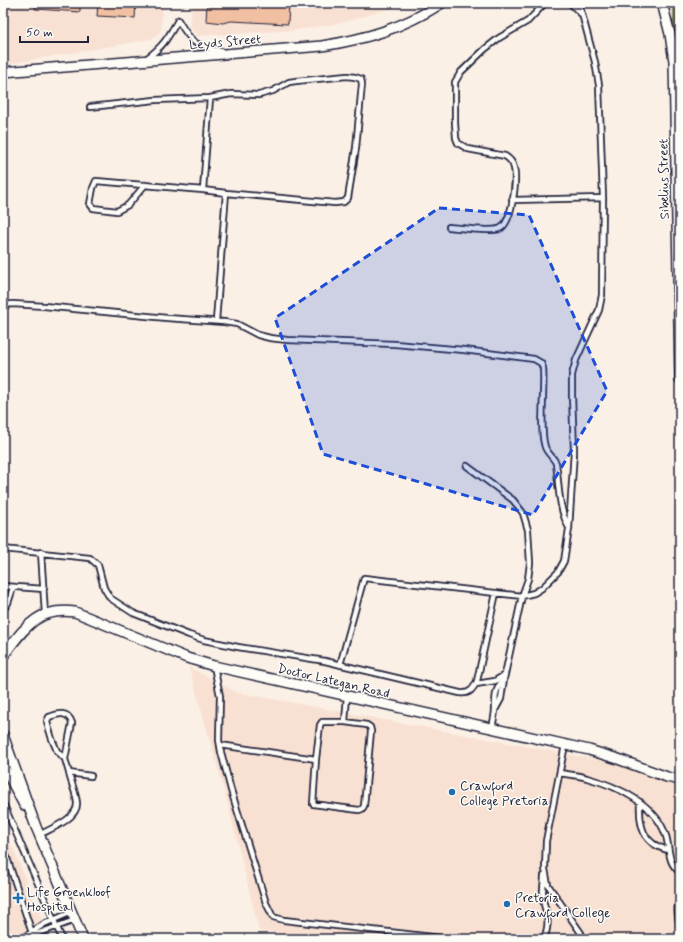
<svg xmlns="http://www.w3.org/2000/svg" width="683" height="942" font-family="Mynerve,sans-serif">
  <rect width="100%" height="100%" fill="#fbf0e6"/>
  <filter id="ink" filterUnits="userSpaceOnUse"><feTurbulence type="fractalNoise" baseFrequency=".025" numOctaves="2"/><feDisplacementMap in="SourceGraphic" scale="8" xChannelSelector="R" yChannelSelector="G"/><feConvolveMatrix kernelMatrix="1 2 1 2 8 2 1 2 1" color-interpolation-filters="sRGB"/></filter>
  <g filter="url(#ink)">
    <!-- built -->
    <path fill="#f8e1d2" d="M3,3H163L161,31L152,39L3,65Z
      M192,3H401L395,7L342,23L297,30L198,36L190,27Z
      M189,667L236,692L680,775V939H324L259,931L229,808Z
      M3,826L17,857L50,939H3Z"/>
    <!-- green -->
    <path fill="#cfda8d" stroke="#787e64" d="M673,3H680V45L674,40Z"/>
    <!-- building -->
    <path fill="#f1bfa2" stroke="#22223b" d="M36,3H80V12L35,9Z
      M98,3H136L135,18L97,16Z
      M207,3H289L288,24L231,21L223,23L206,21Z"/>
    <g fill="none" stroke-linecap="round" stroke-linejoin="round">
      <!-- service casing -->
      <g stroke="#22223b" stroke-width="8">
        <path id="service" d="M570,3L580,13
          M178,20C191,42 195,47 221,51
          M147,58C163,47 169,36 178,20
          M90,107L155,100L210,98L231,94L259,95L273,91L289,82L296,81L347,76L355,77L361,79L362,84L356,148L348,198L344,202L335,203L226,193
          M145,185L128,205L117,211L93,208L90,204L93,188L96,181L203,190L226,193L216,321
          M203,190L210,98
          M512,200L603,198
          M449,227C462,228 487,232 499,229C512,225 517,180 514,168C513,163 510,159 505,156L468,149L458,143L456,138L455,123V82L461,72L485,49L499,38L528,21L545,3
          M3,305L13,304L44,306L167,318L224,322L237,324L258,335L270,338L287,340L395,344L464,350L534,359L541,363L543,368C545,390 539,429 545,447C547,453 553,457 556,463C559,485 558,507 569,528
          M467,466L513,500L523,513L528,530L530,563L528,579L522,596L504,679L501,699L495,710
          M3,549L90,558L98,565L104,588L110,598L133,613L189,635L204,640L238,647L325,661L460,693C469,694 473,690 477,681L496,593
          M41,552L45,614
          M3,586L44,589
          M3,610L8,603L13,588
          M340,665L364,578L522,596L534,593L542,588L558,572L564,561L569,529L574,451L572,396V375L576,360L599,310L602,295L603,198L599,85L595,62L579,3
          M214,666L220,696L219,740L221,752L231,790L266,903L273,917L284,920L450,939
          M476,684L495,681L503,676
          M492,728C493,722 495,715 495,709C495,697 495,688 504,679
          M220,745L316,759L313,804L359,810L362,809L364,806L371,731L370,727L367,725L345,722L347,696
          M565,745L546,841L545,869L548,885L581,933
          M65,759L72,723C68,711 59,713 49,717L47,721L48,726L52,739L57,751L65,759L69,773
          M316,759L320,725L322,722H345
          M560,773C569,775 579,775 587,778C617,786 656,804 666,836C670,849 667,863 680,872
          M640,802C639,825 642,844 668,850
          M3,803L62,939
          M39,835C50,829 77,819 77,804C77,795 71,783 69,773L91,776
          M3,846L34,939
          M680,899C675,907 679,920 680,929
          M31,936L75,920
          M21,939L44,924L72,912
          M544,939C551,920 546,916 543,899C542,892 544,883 544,876"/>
      </g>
      <!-- minor casing -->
      <g stroke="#22223b" stroke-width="12">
        <path id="minor" d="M662,3L670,34L674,61L680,379
          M3,72L322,46C366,39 403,28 442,3
          M3,656C24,629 36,607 75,612L187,658L214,666L589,750L618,759L667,777L680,780
          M3,735L36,827L83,939
          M3,765L24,805"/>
      </g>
      <!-- service -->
      <use href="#service" stroke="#fdfcf7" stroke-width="4.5"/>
      <!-- minor -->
      <use href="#minor" stroke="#fdfcf7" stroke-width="9"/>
    </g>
  </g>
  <!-- marked area -->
  <path fill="#1d4ed8" fill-opacity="0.2" stroke="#1d4ed8" stroke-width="3" stroke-dasharray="8 5" stroke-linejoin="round" d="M439,208L529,215L607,391L533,515L323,454L275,318Z"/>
  <!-- markers -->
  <g fill="#1f6fb2" stroke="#fdfcf7" stroke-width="1.5">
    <circle cx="452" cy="792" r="4"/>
    <path d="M16 892h4v4h4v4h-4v4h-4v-4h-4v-4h4z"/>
    <circle cx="507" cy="904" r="4"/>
  </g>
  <g text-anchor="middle" stroke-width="3" stroke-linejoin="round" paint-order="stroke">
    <!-- street labels -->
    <g font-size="13" fill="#22223b" stroke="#fdfcf7">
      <text transform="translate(225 41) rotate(-5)" y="5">Leyds Street</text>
      <text transform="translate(663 179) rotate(-91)" y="5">Sibelius Street</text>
      <text transform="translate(334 680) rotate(13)" y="5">Doctor Lategan Road</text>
    </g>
    <!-- poi labels -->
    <g font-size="13" fill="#22223b" stroke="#fdfcf7" text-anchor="start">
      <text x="460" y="790">Crawford<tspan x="460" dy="15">College Pretoria</tspan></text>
      <text x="27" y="896">Life Groenkloof<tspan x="27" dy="15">Hospital</tspan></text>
      <text x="515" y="902">Pretoria<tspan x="515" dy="15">Crawford College</tspan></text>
    </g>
  </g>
  <!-- margin -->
  <rect width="683" height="942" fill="none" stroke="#fdfcf7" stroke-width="16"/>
  <rect x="8" y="8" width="667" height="926" fill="none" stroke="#22223b" stroke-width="1.5" filter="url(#ink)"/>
  <!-- scale -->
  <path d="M20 36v6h68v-6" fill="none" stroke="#22223b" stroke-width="2"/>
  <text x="26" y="36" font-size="12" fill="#22223b" stroke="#fdfcf7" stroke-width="3" paint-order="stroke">50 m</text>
</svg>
